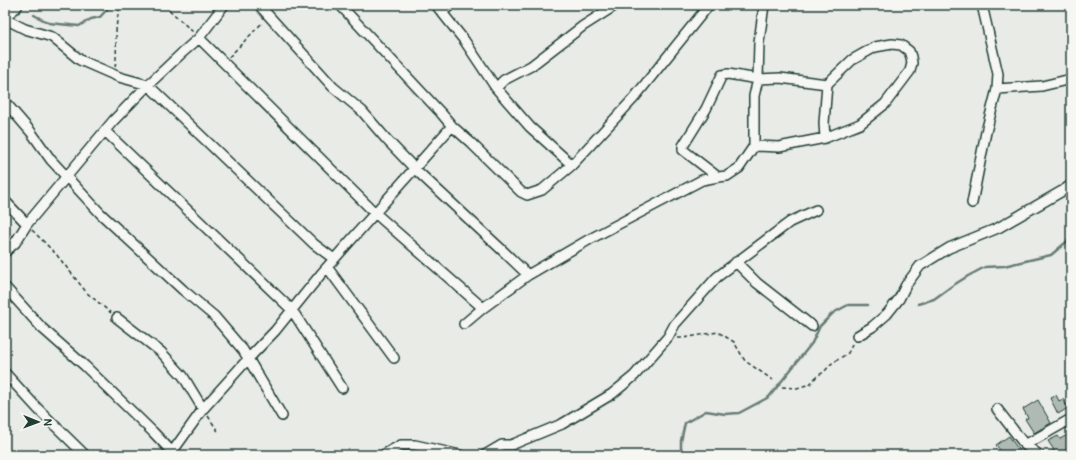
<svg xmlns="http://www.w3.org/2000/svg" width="1076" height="460" font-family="Pangolin,sans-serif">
  <rect width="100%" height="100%" fill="#e9ebe7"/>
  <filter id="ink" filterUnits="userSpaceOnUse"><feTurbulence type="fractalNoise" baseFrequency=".025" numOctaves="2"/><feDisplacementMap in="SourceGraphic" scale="8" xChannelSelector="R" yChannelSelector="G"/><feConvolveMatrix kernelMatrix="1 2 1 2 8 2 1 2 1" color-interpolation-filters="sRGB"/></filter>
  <g filter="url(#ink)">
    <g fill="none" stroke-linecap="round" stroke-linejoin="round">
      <!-- stream -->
      <path stroke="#687c75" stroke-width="2.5" d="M34,15L49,23L79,26L91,19L100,17L111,5
        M918,304L934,299L952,286L968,276L985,267L1004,266L1051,255L1071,238
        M681,455V441L685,423L706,411L725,414L739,413L769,397L812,343L820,326L833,313L848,305H868"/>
    </g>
    <!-- building -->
    <path fill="#b0bab5" stroke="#1f3d34" d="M1056,395L1059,401L1063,399L1068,408L1058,414L1050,398Z
      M1038,400L1051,423L1034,433L1025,419L1028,418L1023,409Z
      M1071,433V448L1066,451V452L1061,455H1045L1054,450L1048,441L1058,436L1060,439Z
      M1009,436L1022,455H1004L996,445Z"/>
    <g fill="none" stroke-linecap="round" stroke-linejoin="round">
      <!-- street casing -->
      <g stroke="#1f3d34" stroke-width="12">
        <path id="street" d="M259,5L333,87L362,111L387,140L415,169L501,249L528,275
          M340,5L441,113L452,126L470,142L521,192L527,195L542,190L572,165L634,98L709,5
          M436,5L464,40L496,88L530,127L572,165
          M442,12L451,5
          M5,19L25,29L52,37L80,60L119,77L148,85L314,244L334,259
          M199,38L375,213L483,308
          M496,88L504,80L531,66L583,26L616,5
          M997,89L1042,86L1071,79
          M5,102L31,132L51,160L101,214L183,290L214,316L243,350L282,416
          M105,131L292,310L342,388
          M754,146L779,147L825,138L860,124L885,104L910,71L912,63L911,57L909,51L901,45L892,44L875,47L852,60L827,84L824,123L825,138
          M718,177L683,150V146L706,109L722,75L728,74L758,79L780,78L827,84
          M5,201L27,224
          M972,203L986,132L997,89L998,74L982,5
          M5,252L15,243L27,224L113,121L148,85L183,52L199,38L224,5
          M736,262L757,283L812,326
          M327,267L394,358
          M5,287L42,328L85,366L153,432L175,455
          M117,318L161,352L183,376L203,409
          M464,324L483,308L528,275L590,239L702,180L718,177L727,176L739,168L754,146V96L758,79L759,42L764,5
          M857,336L872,327L887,314L899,299L906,285L920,266L949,248L998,228L1064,190L1071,185
          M5,373L38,409L85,455
          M997,409L1025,445L1039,455
          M1025,445L1071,419
          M170,455L203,409L248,359L275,331L321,274L452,126
          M383,455L401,445H415L460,455
          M485,455L502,445H511L562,424L612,394L634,376L668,337L675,324L717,277L790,222L816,210"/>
      </g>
      <!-- highway casing -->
      <g stroke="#1f3d34" stroke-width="19">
        <path id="highway" d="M5,12L14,5"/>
      </g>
      <!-- path -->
      <path stroke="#1f3d34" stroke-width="1.5" stroke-dasharray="4 3" stroke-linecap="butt" d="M164,5L193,32
        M229,57L263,22
        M115,67C117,56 116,45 116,34C116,24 118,14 120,5
        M32,230L56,254L87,293L111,313
        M678,338H683L718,332L734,342L745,361L773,380
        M782,387L797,388L810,384L817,376L824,372L831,364L848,353L853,343
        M208,416L219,433"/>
      <!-- street -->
      <use href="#street" stroke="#f6f6f2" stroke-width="9"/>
      <!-- highway -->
      <use href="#highway" stroke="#f6f6f2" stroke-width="16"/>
    </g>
  </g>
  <!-- margin -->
  <rect width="1076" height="460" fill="none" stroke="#f6f6f2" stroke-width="20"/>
  <rect x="10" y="10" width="1056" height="440" fill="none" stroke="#1f3d34" stroke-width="1.5" filter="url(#ink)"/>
  <!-- north arrow -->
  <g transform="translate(38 422) rotate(91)" stroke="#f6f6f2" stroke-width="3" paint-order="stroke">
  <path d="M0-3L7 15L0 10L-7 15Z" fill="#1f3d34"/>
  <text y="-6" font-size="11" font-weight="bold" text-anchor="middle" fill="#1f3d34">N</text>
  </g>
</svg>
